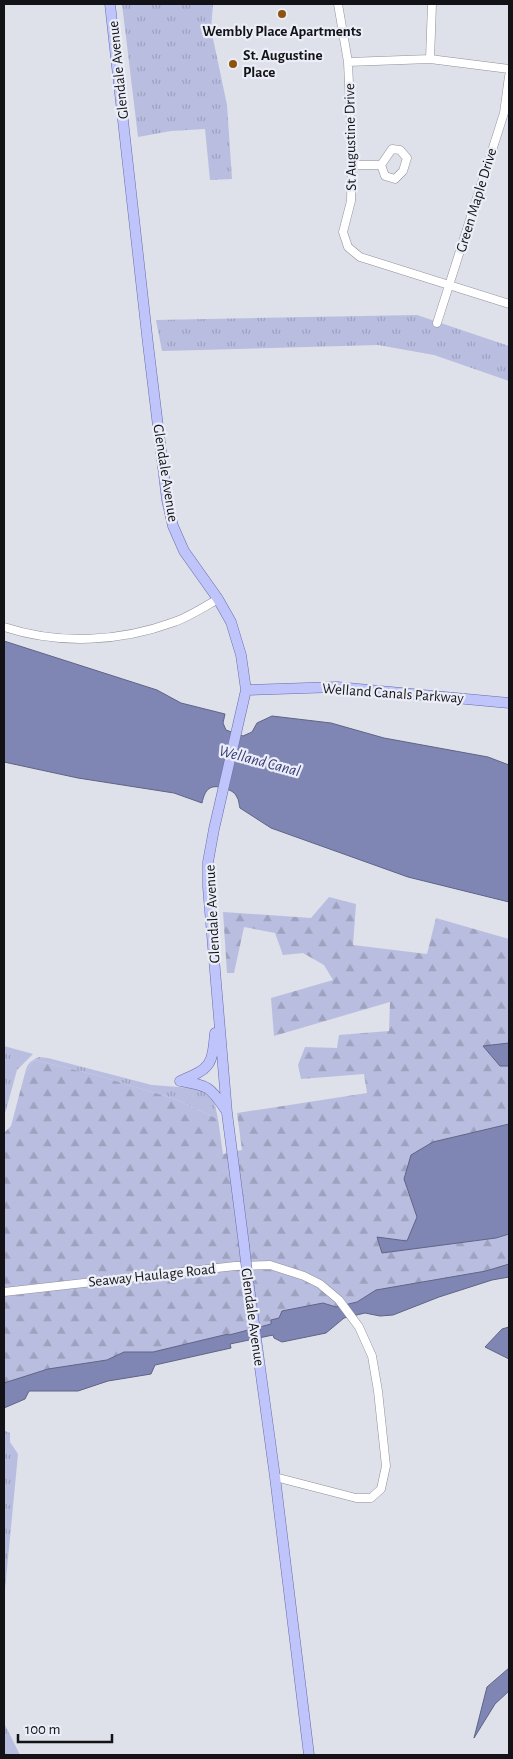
<svg xmlns="http://www.w3.org/2000/svg" width="513" height="1759" font-family="'Alegreya Sans',sans-serif">
  <defs>
    <pattern id="grass-tufts" width="24" height="20" patternUnits="userSpaceOnUse" patternTransform="scale(1.25)"><rect width="24" height="20" fill="#b9bee0"/><path d="M3 7l-1-3M5 7V3M7 7l1-3M15 17l-1-3M17 17v-4M19 17l1-3" fill="none" stroke="#9ea2bf"/></pattern>
    <pattern id="forest-firs" width="22" height="20" patternUnits="userSpaceOnUse" patternTransform="scale(1.25)"><rect width="22" height="20" fill="#b9bee0"/><path d="M5 1l3.5 6h-7zM16 11l3.5 6h-7z" fill="#9ea2bf"/></pattern>
  </defs>
  <rect width="100%" height="100%" fill="#dee0ea"/>
  <!-- grass -->
  <path fill="url(#grass-tufts)" d="M122,4H213L211,29L227,105L232,179L210,180L205,129L171,131L138,137Z
    M417,315L509,346V381L434,355L378,345L162,351L156,320Z
    M4,1046L33,1054L17,1070L4,1117Z
    M39,1057L48,1058L152,1085L206,1089L214,1100L218,1119L175,1099L96,1075L34,1060L25,1073C27,1064 30,1061 39,1057Z
    M5,1431L10,1433V1442L18,1454L4,1600V1432Z
    M4,1723L20,1755H4Z"/>
  <!-- forest -->
  <path fill="url(#forest-firs)" d="M329,897L356,904L353,945L427,954L436,918L509,939V1043L484,1047L500,1066H509V1124L433,1142L404,1179L417,1217L407,1242L377,1238L382,1253L496,1238L509,1234V1264L486,1271L376,1290L357,1302L336,1307L323,1303L279,1318L271,1324L228,1335V1334L153,1352H124L107,1360L48,1369L4,1383V1133L11,1126L25,1073L34,1060L96,1075L175,1099L218,1119L223,1154L242,1150L237,1113L367,1093L364,1074L301,1079L298,1065L305,1047L337,1048L339,1035L389,1031L390,1002L274,1036L271,998L333,980L324,965L303,953L283,955L275,933L244,927L234,973H227L223,912L311,918Z"/>
  <!-- water -->
  <path fill="#8086b4" stroke="#5f6485" d="M4,641L157,690L181,703L225,714L223,723L226,730L243,736L252,732L257,723L272,716L331,723L384,738L488,757L509,765V902L408,877L271,828L240,808C239,805 239,800 237,797C234,791 229,790 224,788C210,784 205,789 202,803L174,793L78,778L4,762Z
    M509,1043V1066H500L483,1046Z
    M509,1124V1234L496,1238L382,1253L377,1237L407,1241L417,1217L404,1179L411,1155L433,1142Z
    M509,1264V1277L492,1280L439,1297L393,1315L380,1316L365,1313L344,1318L326,1333L282,1342L274,1338L273,1335L230,1344L231,1348L155,1365L151,1374L108,1381L78,1391H29L25,1399L4,1408V1383L48,1369L107,1360L124,1352H153L228,1334L229,1335L271,1324V1320L279,1318L282,1311L323,1303L336,1307L357,1302L376,1290L486,1271Z
    M509,1327V1359L485,1347L502,1329Z
    M509,1668V1691L495,1704L474,1738L487,1687Z"/>
  <g fill="none" stroke-linecap="round" stroke-linejoin="round">
    <!-- minor casing -->
    <g stroke="#8f909a" stroke-width="9">
      <path id="minor" d="M338,4L348,62L352,151L351,201L343,232L348,247L360,257L509,304
        M430,59L432,4
        M348,62L430,59L509,69
        M352,165H381L385,176L395,179L403,171L407,158L400,150L392,149L381,165
        M437,323L504,113L509,76
        M4,627C59,645 120,642 174,622C189,617 204,607 218,599
        M4,1292L235,1266L270,1265L304,1276L320,1284L339,1300L359,1327L372,1356L378,1391L386,1466L381,1489L371,1498H356L275,1477"/>
    </g>
    <!-- major casing -->
    <g stroke="#676ca9" stroke-width="11">
      <path id="major" d="M110,4L148,344L167,500L173,526L184,551L218,599L231,622L241,655L246,690L214,829L208,862V887L227,1113L244,1245
        M246,690L337,687L509,703
        M180,1081C211,1068 212,1066 215,1033
        M181,1081C208,1086 210,1086 225,1109
        M248,1280L275,1477L309,1755"/>
    </g>
    <!-- minor -->
    <use href="#minor" stroke="#fff" stroke-width="8"/>
    <!-- major -->
    <use href="#major" stroke="#bfc4fb" stroke-width="10"/>
    <!-- major-bridge casing -->
    <g stroke="#676ca9" stroke-width="11" stroke-linecap="butt">
      <path id="major-bridge" d="M244,1245L248,1280"/>
    </g>
    <!-- major-bridge -->
    <use href="#major-bridge" stroke="#bfc4fb" stroke-width="10"/>
  </g>
  <!-- markers -->
  <g fill="#8d5210" stroke="#ebedf7" stroke-width="2">
    <circle cx="282" cy="14" r="5"/>
    <circle cx="233" cy="64" r="5"/>
  </g>
  <g text-anchor="middle" stroke-width="4.5" stroke-linejoin="round" paint-order="stroke">
    <!-- poi labels -->
    <g font-size="15" font-weight="bold" fill="#131317" stroke="#ebedf7">
      <text x="282" y="36">Wembly Place Apartments</text>
      <text x="243" y="60" text-anchor="start">St. Augustine<tspan x="243" dy="17">Place</tspan></text>
    </g>
    <!-- street labels -->
    <g font-size="15" fill="#131317" stroke="#ebedf7">
      <text transform="translate(118 70) rotate(-96)" y="5">Glendale Avenue</text>
      <text transform="translate(350 137) rotate(-91)" y="5">St Augustine Drive</text>
      <text transform="translate(476 200) rotate(-73)" y="5">Green Maple Drive</text>
      <text transform="translate(166 473) rotate(81)" y="5">Glendale Avenue</text>
      <text transform="translate(393 693) rotate(4)" y="5">Welland Canals Parkway</text>
      <text transform="translate(212 914) rotate(-93)" y="5">Glendale Avenue</text>
      <text transform="translate(152 1275) rotate(-6)" y="5">Seaway Haulage Road</text>
      <text transform="translate(253 1317) rotate(82)" y="5">Glendale Avenue</text>
    </g>
    <!-- water labels -->
    <g font-size="16" font-style="italic" fill="#383b76" stroke="#ebedf7">
      <text transform="translate(260 760) rotate(15)" y="6">Welland Canal</text>
    </g>
  </g>
  <!-- border -->
  <rect width="513" height="1759" fill="none" stroke="#131317" stroke-width="10"/>
  <!-- scale -->
  <path d="M18 1734v8h94v-8" fill="none" stroke="#131317" stroke-width="2.5"/>
  <text x="25" y="1734" font-size="15" fill="#131317" stroke="#ebedf7" stroke-width="4" paint-order="stroke">100 m</text>
</svg>
